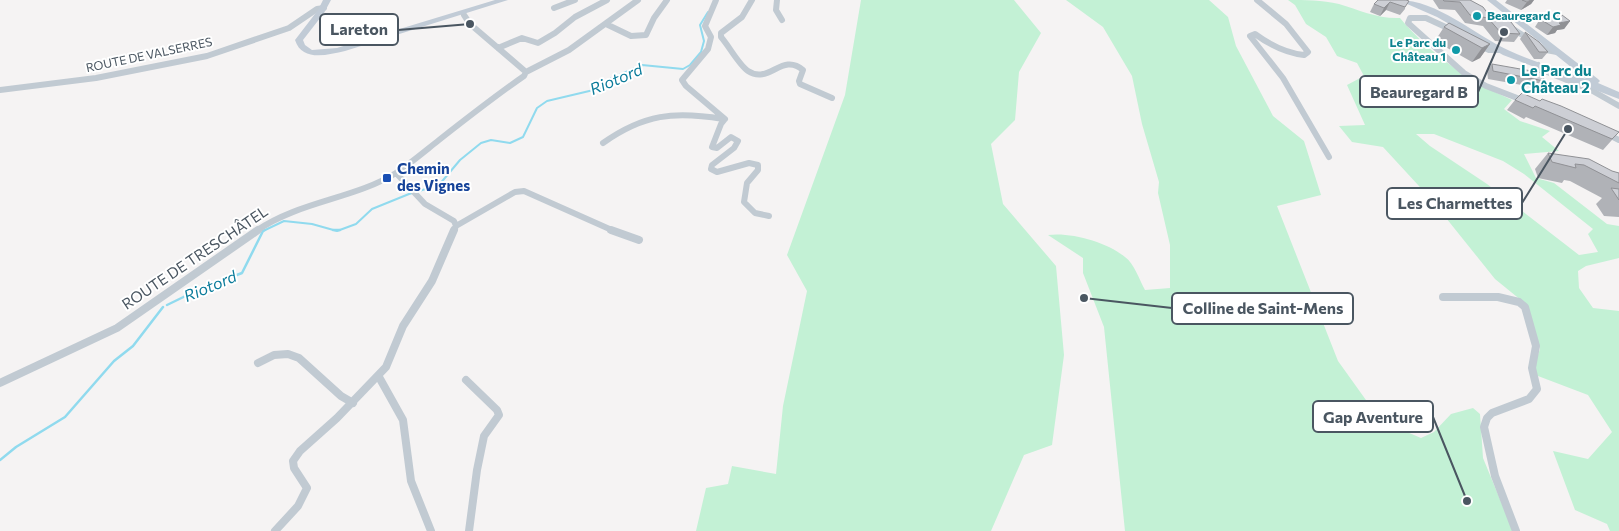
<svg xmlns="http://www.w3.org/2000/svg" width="1619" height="531" font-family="Commissioner,sans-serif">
  <rect width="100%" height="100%" fill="#f5f3f3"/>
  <!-- green -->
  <path fill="#c3f1d5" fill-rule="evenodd" d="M861,0H1014L1041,33L1019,72L1015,120L991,144L1003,204L1056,266L1064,355L1052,445L1024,455L991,531H696L706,488L728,484L732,466L776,474L783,406L807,291L787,255L845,95Z
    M1066,0H1209L1228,17L1236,46L1273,116L1304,141L1321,195L1277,206L1338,361L1381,421L1421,438L1434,432L1451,414L1473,408L1480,414L1483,458L1513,531H1125L1104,327L1083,273V258L1048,235C1071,232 1107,242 1125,257C1134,263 1140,281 1145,290L1170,288V245L1158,193L1159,182L1142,124L1132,76L1103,27Z
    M1288,0C1305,0 1322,0 1339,4C1359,10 1378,19 1400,18C1430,54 1469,81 1512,100L1504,109L1520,121L1550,131L1542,137L1559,151L1524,154L1536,178L1554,183L1607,224L1619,226V258L1586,266L1578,271L1579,288L1593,308L1619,311V531H1610L1607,524L1575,510L1553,451L1588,459L1612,432L1588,395L1538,376L1533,370L1540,349L1528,306L1495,279L1430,198L1383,147L1352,142L1339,126L1365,125L1347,85L1364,76L1357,63L1337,56L1326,37L1306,24L1295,5ZM1416,134H1434L1503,161L1524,174L1593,229L1588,234L1598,252L1579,255L1487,184L1430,146Z"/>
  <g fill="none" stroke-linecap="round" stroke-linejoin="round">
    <!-- stream-far1 -->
    <path stroke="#90daee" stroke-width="2" d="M263,231L284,221L312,224L337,231L356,224L372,209L409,194L439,185L460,160L481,143L491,140L510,143L523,137L537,108L547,101L602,88L610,79L642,65L683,69L690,65L701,52L704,41L700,25L708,12"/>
    <!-- stream -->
    <path stroke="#90daee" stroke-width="2.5" d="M333,230H340
      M167,305L200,289L242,273L263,231L265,230
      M0,460L16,447L65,417L114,361L133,346L163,307"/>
    <!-- street-far1 -->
    <path stroke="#c1cad2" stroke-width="6" d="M716,0L705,26L711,37L708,49L682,80L686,86L725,119
      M752,0L742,17L721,33V37C729,46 739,65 748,71C769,85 782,52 803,70L799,81L800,84L832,98
      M777,0L776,10L782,20
      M1257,0L1286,24L1308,52L1304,55C1285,53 1270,45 1255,34L1250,36L1283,78L1329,157
      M554,8L575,0
      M464,15L470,24L526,72
      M606,24L631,36L646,35L654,18L667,0
      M1510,27L1546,50L1557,52
      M1452,30L1426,18H1410L1408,23L1464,73L1486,86L1525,101
      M1478,45L1489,50H1499
      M498,48L522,38L538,43L555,33L575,17L607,0
      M1538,65L1540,69L1591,90L1619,106
      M0,90L96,78L207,56L289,28L317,9L324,8
      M725,119L721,124L712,147L717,148L731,137L738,141L734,148L712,165L711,169L717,172L749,163L758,165V170L747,183L744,202L755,213L769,216
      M1605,133L1619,140
      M603,143C644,114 674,111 723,119
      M396,173L425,204L454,221L456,226
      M256,231C300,201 354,199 396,173C411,163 425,151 439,140C467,118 495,96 524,76L526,72L569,50L638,0
      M454,231L456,226L515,192L524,191L614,231"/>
    <!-- street -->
    <path stroke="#c1cad2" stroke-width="8" d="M611,230L639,240
      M1443,297H1498L1519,302L1525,307L1536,346L1532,368L1537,389L1529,399L1492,413L1487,418L1484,427L1495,476L1516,531
      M258,363L274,355L288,354L299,358L341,396L353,403
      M379,377L403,420L411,481L431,531
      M466,380L497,410L499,415L484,436L477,470L469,531
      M0,383L117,328L258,230
      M275,531L298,506L307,488L294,468L293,461L300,451L337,418L386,367L403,326L432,281L454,230"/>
    <!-- secondary -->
    <path fill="#c1cbd6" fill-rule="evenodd" d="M323,0H331L324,13L303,40L305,45L312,50L337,48L495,0H508L345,51C327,55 302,62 295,40L318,10Z
      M1398,0C1438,0 1474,35 1510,51C1534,62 1561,70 1586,79L1487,0H1496L1598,79L1600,81L1598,83L1619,92V99L1503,55L1437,17Z"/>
  </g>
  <!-- wall -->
  <path fill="#b0b2b7" d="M1406,0L1405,9L1400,15L1386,10L1380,16L1370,12L1374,4Z
    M1433,0H1470L1489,15L1520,34L1514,42L1495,41L1483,26L1465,23L1455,10L1439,9Z
    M1507,0H1534L1531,4L1521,10L1505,3Z
    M1540,19L1570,21L1564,29L1557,30L1555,33L1547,35L1535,27Z
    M1444,27L1490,44L1480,58L1472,62L1435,41Z
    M1525,32L1548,52L1542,59H1534L1520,39Z
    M1492,64L1544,81L1538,88L1488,79L1487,71Z
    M1437,90L1459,100L1451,104L1447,103L1434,96Z
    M1515,100L1540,101L1619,132L1603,150L1526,117L1524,119L1507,110Z
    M1548,153L1619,173V217L1604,216L1596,204L1602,198L1570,181L1564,180L1562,183L1538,178L1535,169Z"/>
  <!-- shaded-wall -->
  <path fill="#909195" d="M1531,0H1534L1531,4L1521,10L1527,2Z
    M1390,2L1386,10L1380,16L1384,8Z
    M1570,21L1564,29L1557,30L1555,33L1547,35L1553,27L1559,23Z
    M1490,44L1480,58L1472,62L1482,48Z
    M1463,94L1459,100L1451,104L1455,98Z"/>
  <!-- building -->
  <path fill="#cdcfd5" stroke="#909195" d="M1378,0H1406L1409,1L1405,7L1390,2L1384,8L1374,4Z
    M1443,0H1470L1483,7L1489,15H1499L1511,22L1520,34L1501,33L1488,18L1470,15L1460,2L1444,1Z
    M1522,0H1531L1527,2Z
    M1562,15L1570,21L1559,23L1561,25L1553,27L1540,19Z
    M1449,23L1490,44L1482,48L1444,27Z
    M1525,32L1539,42L1548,52H1539Z
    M1492,64L1543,73L1544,81L1493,71Z
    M1522,93L1540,101L1542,99L1561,106L1619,132L1612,139L1535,106L1533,108L1515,100Z
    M1548,153L1589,159L1612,171L1619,173V183L1584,165L1575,164L1576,168L1552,162Z
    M1611,188L1619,189V200Z"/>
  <!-- markers -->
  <g fill="#0f9aa8" stroke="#fff" stroke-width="2">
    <circle cx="1477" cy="16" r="5"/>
    <circle cx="1456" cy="50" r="5"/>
    <circle cx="1511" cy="80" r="5"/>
  </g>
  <rect fill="#1a4fb4" stroke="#fff" stroke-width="2" x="382" y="173" width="10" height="10" rx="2.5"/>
  <g text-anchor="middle" stroke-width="4" stroke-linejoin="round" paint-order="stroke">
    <!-- far-culture labels -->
    <g font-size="12" font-weight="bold" fill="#0d838f" stroke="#fff" text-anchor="start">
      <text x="1487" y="20">Beauregard C</text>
      <text x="1446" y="47" text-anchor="end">Le Parc du<tspan x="1446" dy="14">Château 1</tspan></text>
    </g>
    <!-- far-street labels -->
    <g font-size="12" fill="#4a5661" stroke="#fff">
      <text transform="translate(149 55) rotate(-12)" y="4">ROUTE DE VALSERRES</text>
    </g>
    <!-- culture labels -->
    <g font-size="15" font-weight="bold" fill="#0d838f" stroke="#fff" text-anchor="start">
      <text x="1521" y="76">Le Parc du<tspan x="1521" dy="17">Château 2</tspan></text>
    </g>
    <!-- transit labels -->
    <g font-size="15" font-weight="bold" fill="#164399" stroke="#fff" text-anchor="start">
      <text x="397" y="174">Chemin<tspan x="397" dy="17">des Vignes</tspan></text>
    </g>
    <!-- street labels -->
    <g font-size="15" fill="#4a5661" stroke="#fff">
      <text transform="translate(195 258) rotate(-34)" y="5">ROUTE DE TRESCHÂTEL</text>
    </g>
    <!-- water labels -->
    <g font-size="16" font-style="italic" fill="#0c7c9b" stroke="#fff">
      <text transform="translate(616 79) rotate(-23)" y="6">Riotord</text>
      <text transform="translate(210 286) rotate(-23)" y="6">Riotord</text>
    </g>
  </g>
  <!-- callouts -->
  <path fill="none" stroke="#4a5661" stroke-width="2" d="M470 24L398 30M1504 32L1478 92M1568 129L1522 203M1084 298L1172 308M1467 501L1433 417"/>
  <g fill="#4a5661" stroke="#fff" stroke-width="2">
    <circle cx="470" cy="24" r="5"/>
    <circle cx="1504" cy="32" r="5"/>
    <circle cx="1568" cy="129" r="5"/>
    <circle cx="1084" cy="298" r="5"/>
    <circle cx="1467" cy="501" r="5"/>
  </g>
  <g fill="#fff" stroke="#4a5661" stroke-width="2">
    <rect x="320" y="14" width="78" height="31" rx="5"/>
    <rect x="1360" y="76" width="118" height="31" rx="5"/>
    <rect x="1387" y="188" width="135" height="31" rx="5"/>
    <rect x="1172" y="293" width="181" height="31" rx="5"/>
    <rect x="1313" y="401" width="120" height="31" rx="5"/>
  </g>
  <g font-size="16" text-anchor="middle" font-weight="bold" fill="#4a5661">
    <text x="359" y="35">Lareton</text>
    <text x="1419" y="98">Beauregard B</text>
    <text x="1455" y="209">Les Charmettes</text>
    <text x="1263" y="314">Colline de Saint-Mens</text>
    <text x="1373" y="423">Gap Aventure</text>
  </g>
</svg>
